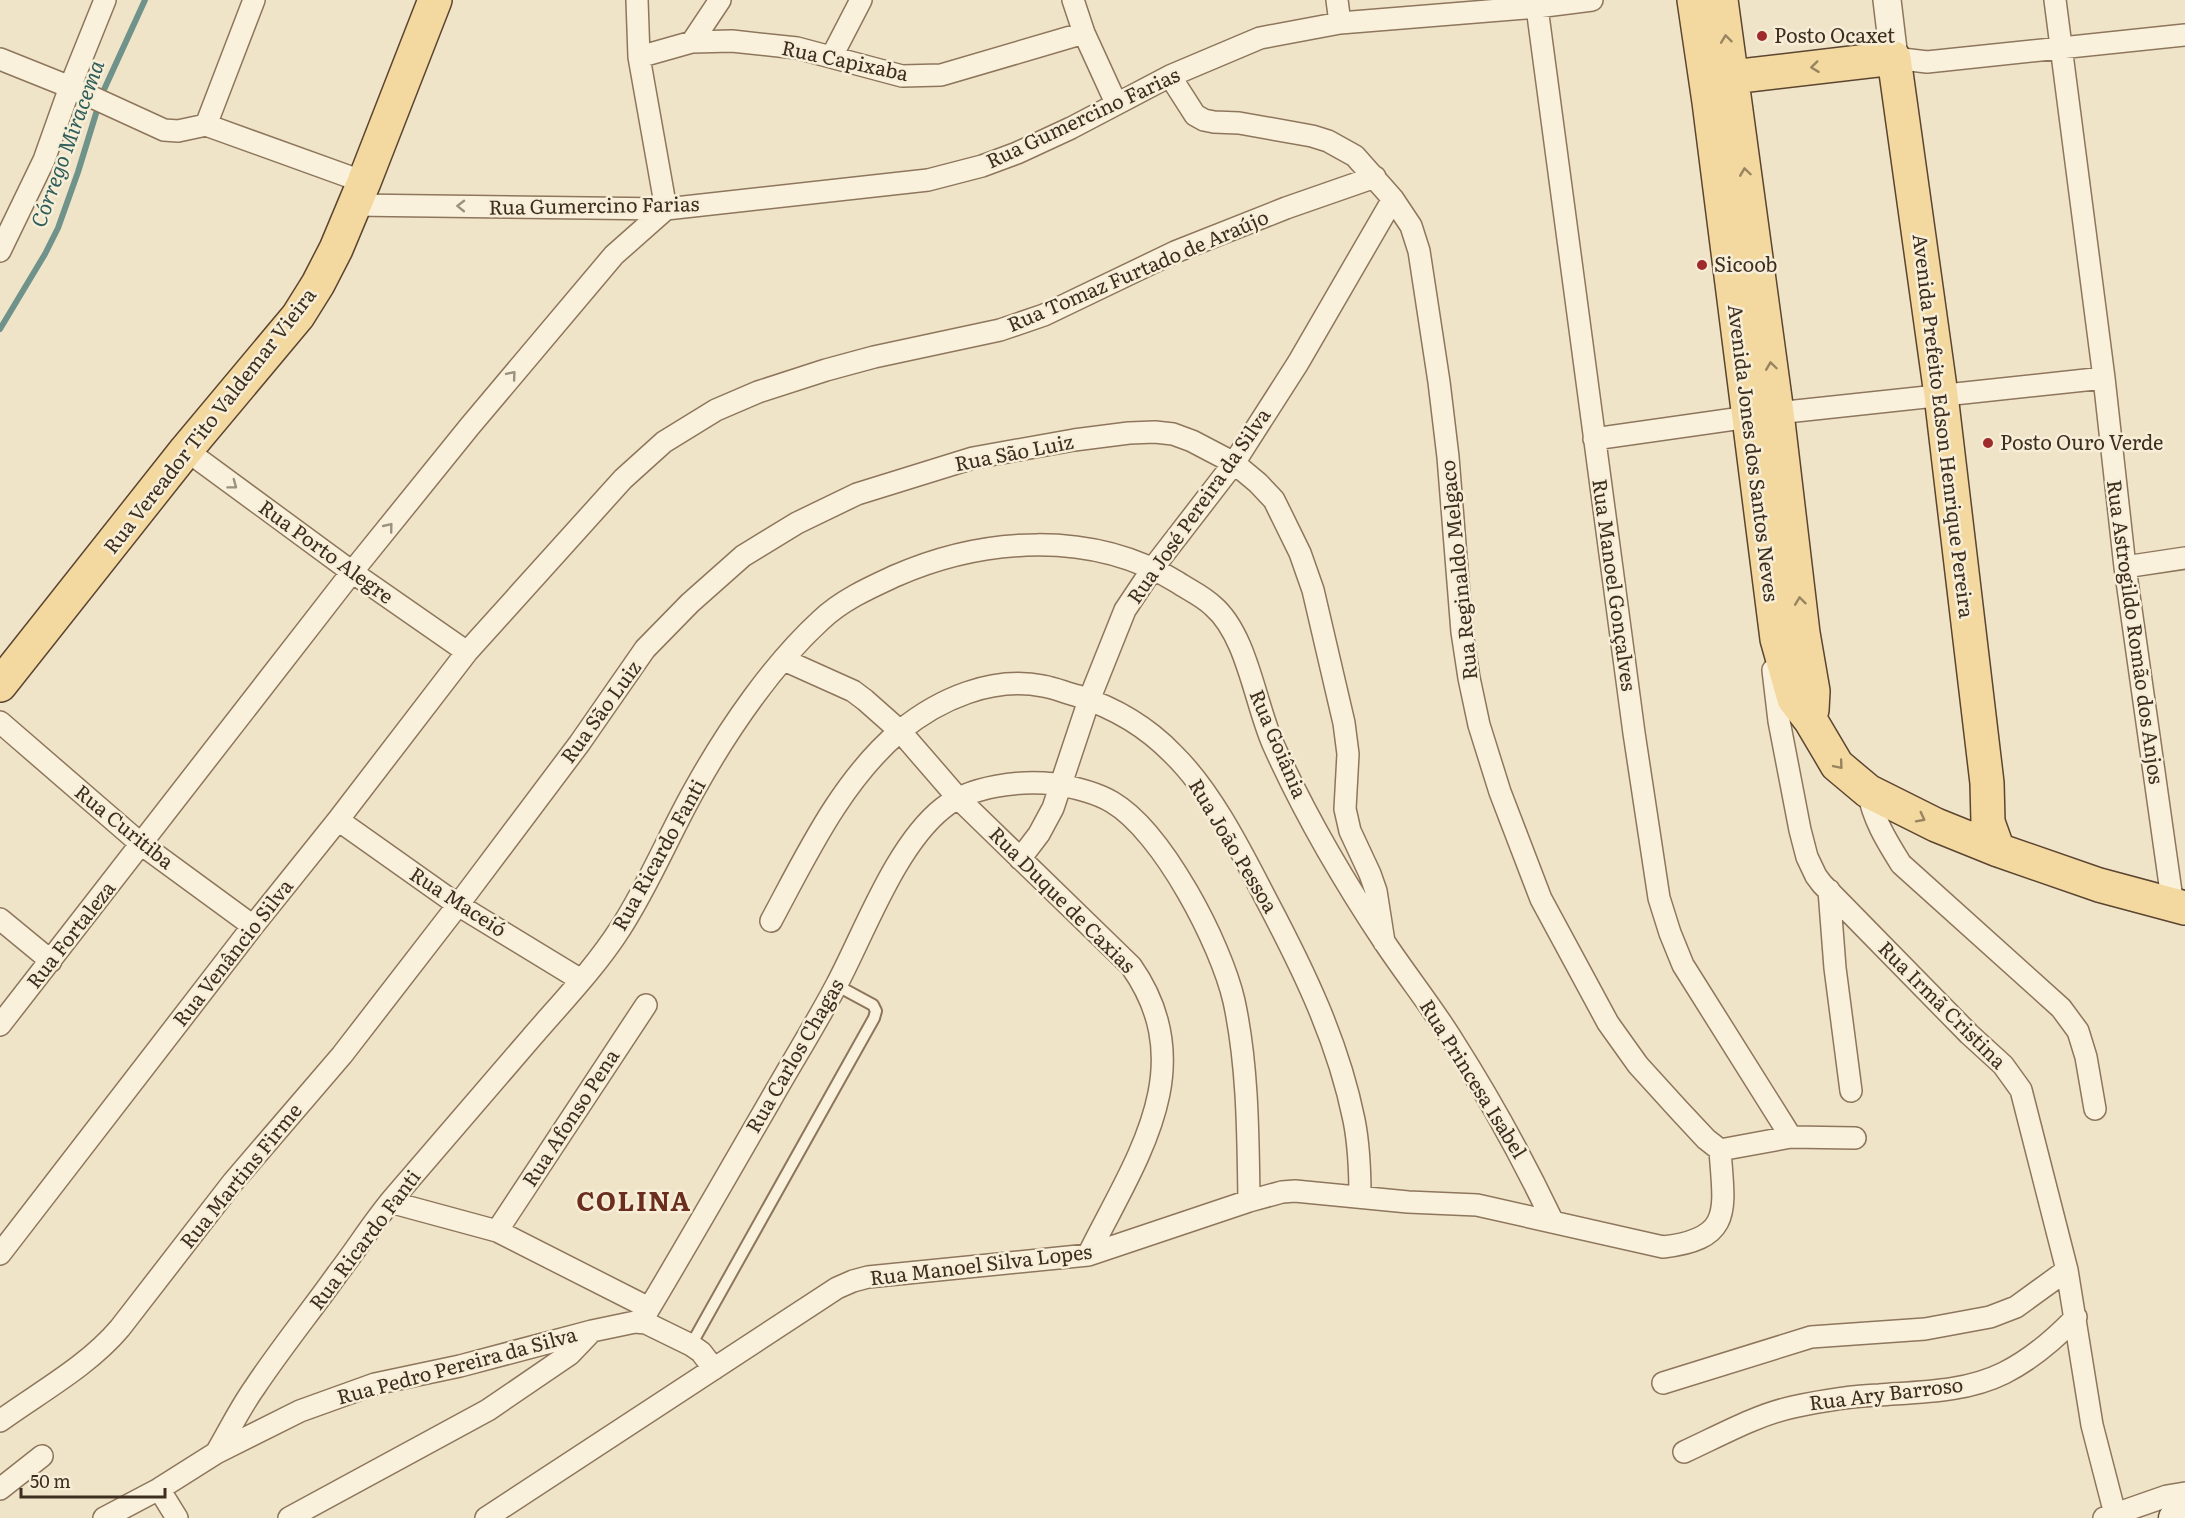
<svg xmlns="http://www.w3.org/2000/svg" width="2185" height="1518" font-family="Literata,serif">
  <rect width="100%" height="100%" fill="#f0e4c8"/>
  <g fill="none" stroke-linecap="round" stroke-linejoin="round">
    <!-- stream -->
    <path stroke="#6f938a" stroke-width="6" d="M0,329L45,254L58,228L78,172L102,94L145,0"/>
    <!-- service casing -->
    <g stroke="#8d765c" stroke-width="14">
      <path id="service" d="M691,1345L874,1018L876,1011L873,1005L836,985"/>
    </g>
    <!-- minor casing -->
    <g stroke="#8d765c" stroke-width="24">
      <path id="minor" d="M254,0L206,125L364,182
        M637,0L639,57L666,209
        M1073,0L1084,33L1116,103
        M1337,0L1340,23
        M1536,0L1634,733L1659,898L1670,933L1683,965L1791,1137
        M2055,0L2104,378L2125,567L2173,906
        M692,42L720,0
        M832,56L861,0
        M639,57L692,42L732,41L797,48L902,76L941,75L1084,33
        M1894,58L1927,62L2185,35
        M0,59L70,87L164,130L178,131L206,125
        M1170,76L1195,115L1204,120L1214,122L1239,123L1312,136L1328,141L1355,156L1393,199L1411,226L1419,251L1439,382L1448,457L1462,632L1469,678L1479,725L1500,792L1541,899L1608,1023L1638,1065L1678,1109L1706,1139L1720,1150
        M353,205L666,209L928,180L982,166L1017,153L1071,128L1170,76L1260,38L1340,23L1537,7L1592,0
        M0,251L44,160L70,87L105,0
        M1594,439L1777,413L2104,378
        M186,450L352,572L467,652
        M2125,567L2185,558
        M784,660L853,691L865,700L900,731L958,798L1131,966C1203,1068 1135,1160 1088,1255
        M1773,670L1779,721L1800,830L1807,857L1816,876L1822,884L1969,1034L2003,1065L2021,1090L2067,1270L2092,1425L2115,1514
        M0,722L141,844L253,926
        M1868,791C1873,819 1886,840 1901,864L2061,1008L2078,1031L2086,1057L2095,1109
        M338,820L458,905L581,980
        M1020,859L1039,834L1053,808L1089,700L1125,610L1153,568L1234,463L1298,363L1393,199
        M1829,890L1835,968L1851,1091
        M0,919L51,961
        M771,921C807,854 841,781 900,731C939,699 992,676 1043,686C1055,688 1066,693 1078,696C1115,708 1146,726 1173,754C1212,792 1242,853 1267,901C1304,971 1338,1041 1354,1120C1359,1145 1360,1171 1360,1197
        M0,1025L352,572L470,426L614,255L666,209
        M1720,1150L1791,1137L1855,1138
        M390,1202L497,1231L649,1308
        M497,1231L646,1005
        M0,1254L253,926L338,820L467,652L623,479L664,442L716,410L758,392L826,370L874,357L1000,330L1044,315L1175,252L1286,208L1375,177
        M641,1322C685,1249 727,1175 770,1101C792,1062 816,1024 837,984C865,931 896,845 943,808C970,786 1021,780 1054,784C1073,787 1095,792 1112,802C1163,832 1221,944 1234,1001C1248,1066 1248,1135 1249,1201
        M1663,1383L1811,1337L1925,1329L1990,1317L2016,1307L2067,1270
        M0,1421C40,1392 88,1366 120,1328L233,1182L342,1055L458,905L579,744L645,649L690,603L743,556L797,523L857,494L973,458L1074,440L1129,433L1155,432L1173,434L1192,441L1234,463L1258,483L1274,500L1300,553L1313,590L1344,723L1348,754L1345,809L1350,831L1370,874L1376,891L1384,942
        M1684,1452C1719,1436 1756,1415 1793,1407C1821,1401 1851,1396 1879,1395C1921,1392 1966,1392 2004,1373C2032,1359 2054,1340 2076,1317
        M216,1453C229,1431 240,1408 255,1387C281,1348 311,1311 338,1273C358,1247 375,1219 396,1195C441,1142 486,1090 531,1038C561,1003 595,968 620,929C650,883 670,832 697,785C729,728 773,664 821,620C842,600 869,588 895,576C984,537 1092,530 1177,582C1189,590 1203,596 1213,606C1247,635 1255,703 1273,744C1304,813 1343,880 1385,943C1407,976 1432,1007 1453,1041C1490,1099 1523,1159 1553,1222
        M0,1489L42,1456
        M159,1489L177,1518
        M104,1518L159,1489L216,1453L300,1411L375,1384L460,1366L592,1331L635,1322L646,1323L691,1345L701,1352L714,1369
        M289,1518L488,1410L570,1354L592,1331
        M486,1518L837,1288L853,1281L868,1277L1088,1255L1249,1201L1282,1192L1295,1191L1408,1202L1477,1205L1663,1247C1734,1239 1724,1209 1720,1150
        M2104,1518L2167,1496L2185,1493"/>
    </g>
    <!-- tertiary casing -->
    <g stroke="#8d765c" stroke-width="30">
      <path id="tertiary" d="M1887,0L1894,58"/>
    </g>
    <!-- secondary casing -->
    <g stroke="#6f573f" stroke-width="33">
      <path id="secondary" d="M2174,1518L2185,1507"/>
    </g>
    <!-- primary casing -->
    <g stroke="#5b4430" stroke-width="36">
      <path id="primary" d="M1694,0L1709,102L1777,639L1794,699L1811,721L1837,765L1868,791L1936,825L1998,850L2099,885L2185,908
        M1721,0L1777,413L1803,633L1813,691L1812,710
        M1706,80L1894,58L1941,395L1987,783L1988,822L1998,850
        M0,685L186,450L298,316L318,284L336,249L364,182L435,0"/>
    </g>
    <!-- service -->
    <use href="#service" stroke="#faf1dc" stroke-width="10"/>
    <!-- minor -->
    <use href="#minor" stroke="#faf1dc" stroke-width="21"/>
    <!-- tertiary -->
    <use href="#tertiary" stroke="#faf1dc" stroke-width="27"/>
    <!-- secondary -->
    <use href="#secondary" stroke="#faf1dc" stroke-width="30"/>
    <!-- primary -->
    <use href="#primary" stroke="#f3d9a0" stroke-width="33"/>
  </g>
  <!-- one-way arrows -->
  <defs><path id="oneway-chevron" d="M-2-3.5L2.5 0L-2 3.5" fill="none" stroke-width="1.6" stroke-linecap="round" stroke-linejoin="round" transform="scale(1.5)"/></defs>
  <g stroke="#988460">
    <use href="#oneway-chevron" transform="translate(1726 39) rotate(-97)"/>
    <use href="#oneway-chevron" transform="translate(1815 67) rotate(173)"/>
    <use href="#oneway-chevron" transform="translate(1745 172) rotate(-98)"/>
    <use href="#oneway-chevron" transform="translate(1771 366) rotate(-98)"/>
    <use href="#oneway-chevron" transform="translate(1800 601) rotate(-97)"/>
    <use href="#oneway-chevron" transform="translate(1839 765) rotate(50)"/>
    <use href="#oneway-chevron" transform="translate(1921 818) rotate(27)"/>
  </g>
  <g stroke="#9c907e">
    <use href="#oneway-chevron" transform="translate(461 206) rotate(-179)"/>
    <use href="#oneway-chevron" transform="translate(512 375) rotate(-50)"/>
    <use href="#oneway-chevron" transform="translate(233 485) rotate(37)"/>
    <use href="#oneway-chevron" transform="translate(389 527) rotate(-51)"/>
  </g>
  <!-- markers -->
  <g fill="#9e2a2b" stroke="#f7eed8" stroke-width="2">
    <circle cx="1762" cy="36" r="6"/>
    <circle cx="1702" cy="265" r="6"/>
    <circle cx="1988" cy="443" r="6"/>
  </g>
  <g text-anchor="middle" stroke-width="5" stroke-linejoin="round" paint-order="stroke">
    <!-- poi labels -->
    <g font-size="20" fill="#3d2e20" stroke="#f7eed8" text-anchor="start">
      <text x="1774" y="43">Posto Ocaxet</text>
      <text x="1714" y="272">Sicoob</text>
      <text x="2000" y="450">Posto Ouro Verde</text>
    </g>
    <!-- street labels -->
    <g font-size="20" fill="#3d2e20" stroke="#f7eed8">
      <text transform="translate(845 61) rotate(12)" y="7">Rua Capixaba</text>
      <text transform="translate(1083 118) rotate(-25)" y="7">Rua Gumercino Farias</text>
      <text transform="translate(594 206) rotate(-1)" y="7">Rua Gumercino Farias</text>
      <text transform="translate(1138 271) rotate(-23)" y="7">Rua Tomaz Furtado de Araújo</text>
      <text transform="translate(210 421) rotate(-52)" y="7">Rua Vereador Tito Valdemar Vieira</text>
      <text transform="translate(1943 426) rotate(83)" y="7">Avenida Prefeito Edson Henrique Pereira</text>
      <text transform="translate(1014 453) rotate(-11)" y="7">Rua São Luiz</text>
      <text transform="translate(1753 453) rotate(83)" y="7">Avenida Jones dos Santos Neves</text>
      <text transform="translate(1199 506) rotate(-55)" y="7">Rua José Pereira da Silva</text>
      <text transform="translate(326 552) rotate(36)" y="7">Rua Porto Alegre</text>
      <text transform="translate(1459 570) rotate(-96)" y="7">Rua Reginaldo Melgaco</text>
      <text transform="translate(1614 585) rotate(82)" y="7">Rua Manoel Gonçalves</text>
      <text transform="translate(2135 632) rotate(82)" y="7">Rua Astrogildo Romão dos Anjos</text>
      <text transform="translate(601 712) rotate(-54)" y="7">Rua São Luiz</text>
      <text transform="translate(1278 744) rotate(67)" y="7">Rua Goiânia</text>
      <text transform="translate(124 827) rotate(39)" y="7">Rua Curitiba</text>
      <text transform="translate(1233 846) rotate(59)" y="7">Rua João Pessoa</text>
      <text transform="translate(659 855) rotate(-61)" y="7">Rua Ricardo Fanti</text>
      <text transform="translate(1062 900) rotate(45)" y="7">Rua Duque de Caxias</text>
      <text transform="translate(458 902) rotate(33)" y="7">Rua Maceió</text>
      <text transform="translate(71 935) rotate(-52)" y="7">Rua Fortaleza</text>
      <text transform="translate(233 953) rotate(-52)" y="7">Rua Venâncio Silva</text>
      <text transform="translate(1942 1005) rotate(45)" y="7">Rua Irmã Cristina</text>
      <text transform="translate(795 1056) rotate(-60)" y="7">Rua Carlos Chagas</text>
      <text transform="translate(1473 1079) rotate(58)" y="7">Rua Princesa Isabel</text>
      <text transform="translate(571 1118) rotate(-57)" y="7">Rua Afonso Pena</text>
      <text transform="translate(241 1176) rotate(-51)" y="7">Rua Martins Firme</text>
      <text transform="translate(365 1240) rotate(-53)" y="7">Rua Ricardo Fanti</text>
      <text transform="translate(981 1265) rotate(-7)" y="7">Rua Manoel Silva Lopes</text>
      <text transform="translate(457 1366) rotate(-15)" y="7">Rua Pedro Pereira da Silva</text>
      <text transform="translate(1886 1394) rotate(-7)" y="7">Rua Ary Barroso</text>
    </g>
    <!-- water labels -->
    <g font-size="21" font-style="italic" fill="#2f5d5a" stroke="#f7eed8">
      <text transform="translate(68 144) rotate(-70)" y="7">Córrego Miracema</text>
    </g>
    <!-- district labels -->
    <g font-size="26" font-weight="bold" letter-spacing="1.5" fill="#6b2e1e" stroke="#f7eed8">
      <text x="634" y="1211">COLINA</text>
    </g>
  </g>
  <!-- scale -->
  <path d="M21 1488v9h144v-9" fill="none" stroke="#3d2e20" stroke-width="3"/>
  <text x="30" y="1488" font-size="18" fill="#3d2e20" stroke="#f7eed8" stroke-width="4.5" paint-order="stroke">50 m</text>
</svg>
